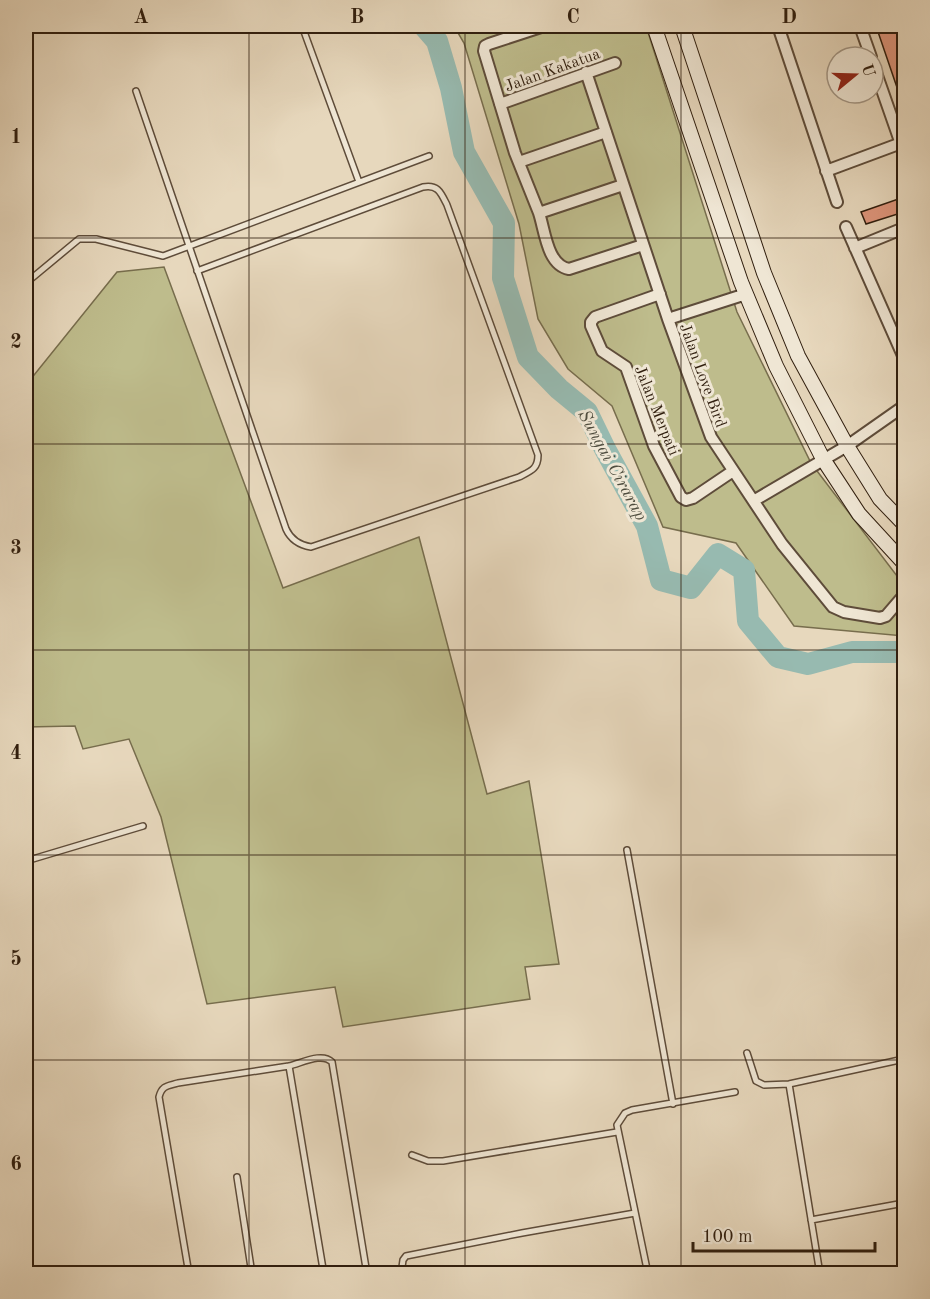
<svg xmlns="http://www.w3.org/2000/svg" width="930" height="1299" font-family="'Old Standard TT',serif">
  <rect width="100%" height="100%" fill="#e7d8bd"/>
  <filter id="stains"><feTurbulence type="fractalNoise" baseFrequency=".00333" numOctaves="4"/><feColorMatrix values="0 0 0 0 .2 0 0 0 0 .09 0 0 0 0 .02 0 0 0 .5 -.17"/></filter>
  <radialGradient id="worn" r=".72"><stop offset=".6" stop-color="#630" stop-opacity="0"/><stop offset="1" stop-color="#630" stop-opacity=".3"/></radialGradient>
  <!-- green -->
  <path fill="#bebc8c" stroke="#776d4d" stroke-width="1.5" d="M454,26H646L737,312L811,463L897,576L904,583V636L794,626L736,543L663,527L612,406L568,369L538,319L519,224L464,43Z
    M164,267L283,588L419,537L487,794L529,781L559,964L525,967L530,999L343,1027L335,987L207,1004L161,817L129,739L83,749L75,726L26,727V385L117,272Z"/>
  <g fill="none" stroke-linecap="round" stroke-linejoin="round">
    <!-- river -->
    <path stroke="#97bab0" stroke-width="22" d="M424,26L437,41L451,88L464,152L504,223L503,278L528,357L559,389L587,412L605,449L647,526L661,580L691,588L718,554L744,570L748,621L778,657L808,664L852,652H904"/>
  </g>
  <!-- building -->
  <path fill="#de957b" stroke="#301e0e" stroke-width="1.5" d="M876,26H896L904,49V105H903Z
    M904,197V212L866,224L861,212Z"/>
  <g fill="none" stroke-linecap="round" stroke-linejoin="round">
    <!-- lane casing -->
    <g stroke="#5e4c3a" stroke-width="8">
      <path id="lane" d="M302,26L359,182
        M136,91L286,529C291,540 299,545 311,547L519,477C531,471 538,469 538,455L447,205C441,193 438,184 423,187L197,271
        M26,283L79,239H96L163,256L429,156
        M627,850L673,1104
        M26,861L143,826
        M747,1053L756,1081L764,1085L789,1084L904,1059
        M289,1066C302,1063 322,1052 332,1062L367,1274
        M789,1084L820,1274
        M412,1155L428,1161H443L617,1132
        M237,1177L252,1274
        M811,1220L904,1203
        M189,1274L159,1097C162,1085 168,1086 178,1083L289,1066L323,1269L322,1274
        M401,1274L403,1260L406,1256L522,1233L635,1213
        M648,1274L617,1125L625,1113L632,1110L735,1092"/>
    </g>
    <!-- street casing -->
    <g stroke="#5e4c3a" stroke-width="14">
      <path id="street" d="M778,26L837,202
        M860,26L871,57
        M873,64L901,144
        M586,72L668,319L746,294
        M500,104L615,63
        M519,162L606,132
        M826,171L904,142
        M623,185L539,213C545,231 547,265 569,269L643,245
        M539,213L515,153L484,51L485,46L489,44L544,26
        M846,227L904,358
        M855,248L904,228
        M660,294L595,317L591,322V326L602,351L626,367L654,446L681,497L686,500L693,498L733,471
        M668,319L711,437L782,544L833,607L844,612L880,618L886,616L904,595
        M755,500L847,446L904,406"/>
    </g>
    <!-- secondary casing -->
    <g stroke="#301e0e" stroke-width="16">
      <path id="secondary" d="M654,26L741,282L776,366L823,459L859,514L904,563
        M682,26L764,273L798,356L847,446L880,499L904,524"/>
    </g>
    <!-- lane -->
    <use href="#lane" stroke="#efe6d4" stroke-width="5"/>
    <!-- street -->
    <use href="#street" stroke="#efe6d4" stroke-width="10"/>
    <!-- secondary -->
    <use href="#secondary" stroke="#efe6d4" stroke-width="14"/>
  </g>
  <!-- grid -->
  <path fill="none" stroke="#301e0e" stroke-width="1.5" stroke-opacity="0.55" d="M249,26V1274M465,26V1274M681,26V1274M26,238H904M26,444H904M26,650H904M26,855H904M26,1060H904"/>
  <g text-anchor="middle" stroke-width="6" stroke-linejoin="round" paint-order="stroke">
    <!-- street labels -->
    <g font-size="16" fill="#301e0e" stroke="#efe6d4">
      <text transform="translate(552 69) rotate(-20)" y="6">Jalan Kakatua</text>
      <text transform="translate(704 375) rotate(70)" y="6">Jalan Love Bird</text>
      <text transform="translate(658 410) rotate(68)" y="6">Jalan Merpati</text>
    </g>
    <!-- water labels -->
    <g font-size="18" font-style="italic" fill="#4f4d3f" stroke="#efe6d4">
      <text transform="translate(613 465) rotate(61)" y="6">Sungai Cirarap</text>
    </g>
  </g>
  <!-- margin -->
  <rect width="930" height="1299" fill="none" stroke="#e7d8bd" stroke-width="66"/>
  <!-- north arrow -->
  <g transform="translate(855 75) rotate(71)"><circle r="28" fill="#efe6d4" stroke="#a39685" stroke-width="1.5"/>
  <path d="M0-4.5L10 22L0 15L-10 22Z" fill="#8f2418"/>
  <text y="-9" font-size="16" font-weight="bold" text-anchor="middle" fill="#301e0e">U</text>
  </g>
  <!-- scale -->
  <path d="M693 1242v9h182v-9" fill="none" stroke="#301e0e" stroke-width="3"/>
  <text x="702" y="1242" font-size="18" fill="#301e0e" stroke="#efe6d4" stroke-width="4.5" paint-order="stroke">100 m</text>
  <rect x="33" y="33" width="864" height="1233" fill="none" stroke="#301e0e" stroke-width="2"/>
  <g font-size="20" text-anchor="middle" font-weight="bold" fill="#301e0e">
    <text x="141" y="23">A</text>
    <text x="357" y="23">B</text>
    <text x="573" y="23">C</text>
    <text x="789" y="23">D</text>
    <text x="16" y="143">1</text>
    <text x="16" y="348">2</text>
    <text x="16" y="554">3</text>
    <text x="16" y="759">4</text>
    <text x="16" y="965">5</text>
    <text x="16" y="1170">6</text>
  </g>
  <rect width="100%" height="100%" filter="url(#stains)"/>
  <rect width="100%" height="100%" fill="url(#worn)"/>
</svg>
